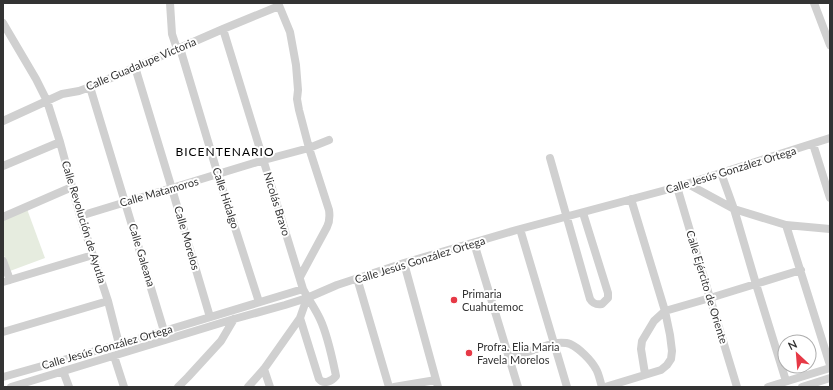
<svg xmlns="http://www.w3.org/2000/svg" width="833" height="390" font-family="Lato,sans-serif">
  <rect width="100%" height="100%" fill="#fff"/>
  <!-- green -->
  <path fill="#e6ecdf" d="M27,209L45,258L10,271L3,253V219Z"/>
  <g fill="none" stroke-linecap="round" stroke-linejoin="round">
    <!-- street -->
    <path stroke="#d0d0d0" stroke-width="8" d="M170,3L172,34L177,49
      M278,3L290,32L296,65L298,90L297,99L299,110L309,148L329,210C330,217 330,221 327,227L300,277
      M814,3L830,45
      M3,23L36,79L47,101L60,142L80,216L108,301L119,344
      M223,29L303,289C308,299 315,308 320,319C328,336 332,357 336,376C332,381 324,385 319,379L300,318
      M180,48L218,175L259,302
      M135,67L172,189L210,317
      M90,87L164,331
      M3,121L62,94L79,91L90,87L223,29L279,6
      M813,144L830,198
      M550,158L590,299C593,304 596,305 602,304L608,298V293L583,213
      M3,166L60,142
      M721,173L734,209L756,284L786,381
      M688,184L734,209L786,225L830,229
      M677,187L710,298L737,387
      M80,216L264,160L309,148L329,140
      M3,217L72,187
      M786,225L830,365
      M520,229L567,387
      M474,243L518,387
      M3,261L10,280
      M404,263L438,387
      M357,278L389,387
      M3,282L93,255
      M3,332L108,301
      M114,356L124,387
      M510,358L554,343C559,343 565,342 570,344C579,348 591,360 596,369C599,374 600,381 602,387
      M264,369L270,387
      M63,371L69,387
      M645,374L641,349L642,341L654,321L665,311L710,298L801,270
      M3,377L141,338L303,289
      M11,387L234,319L285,305L307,298L337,285L404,263L520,229L677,187L830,138
      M178,387L188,377L221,341L234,319
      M248,387L264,369L300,318L307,298
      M394,387L436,380
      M605,387L661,370L667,365L671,359L672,351L670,335L665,311L631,199
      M768,387L830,368
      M802,387L830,378"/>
  </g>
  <!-- markers -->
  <g fill="#e63946" stroke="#fff" stroke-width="1.5">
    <circle cx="454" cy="300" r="4"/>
    <circle cx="469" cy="353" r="4"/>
  </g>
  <g text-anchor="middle" stroke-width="4" stroke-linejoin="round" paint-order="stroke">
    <!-- street labels -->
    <g font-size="11" fill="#333" stroke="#fff">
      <text transform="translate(141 64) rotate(-23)" y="4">Calle Guadalupe Victoria</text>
      <text transform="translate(731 170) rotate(-17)" y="4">Calle Jesús González Ortega</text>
      <text transform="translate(159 192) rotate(-16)" y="4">Calle Matamoros</text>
      <text transform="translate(226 198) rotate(72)" y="4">Calle Hidalgo</text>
      <text transform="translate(277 204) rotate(73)" y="4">Nicolás Bravo</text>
      <text transform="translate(84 222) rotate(73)" y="4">Calle Revolución de Ayutla</text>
      <text transform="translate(187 238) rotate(74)" y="4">Calle Morelos</text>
      <text transform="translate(142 255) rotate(73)" y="4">Calle Galeana</text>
      <text transform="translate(420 260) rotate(-17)" y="4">Calle Jesús González Ortega</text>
      <text transform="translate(707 287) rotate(73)" y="4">Calle Ejército de Oriente</text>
      <text transform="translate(107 347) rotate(-16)" y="4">Calle Jesús González Ortega</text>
    </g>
    <!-- poi labels -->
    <g font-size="11" fill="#333" stroke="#fff" text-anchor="start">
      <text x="462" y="298">Primaria<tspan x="462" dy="13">Cuahutemoc</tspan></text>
      <text x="477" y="351">Profra. Elia Maria<tspan x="477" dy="13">Favela Morelos</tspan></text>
    </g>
    <!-- neighbourhood labels -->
    <g font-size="12" letter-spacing="1" fill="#000" stroke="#fff">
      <text x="225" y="156">BICENTENARIO</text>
    </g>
  </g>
  <!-- border -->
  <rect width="833" height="390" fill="none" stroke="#333333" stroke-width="8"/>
  <!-- north arrow -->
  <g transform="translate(797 354) rotate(334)"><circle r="19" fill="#ffffff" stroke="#adadad"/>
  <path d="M0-3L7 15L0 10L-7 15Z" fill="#e63946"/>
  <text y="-6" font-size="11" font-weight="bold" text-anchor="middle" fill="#333333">N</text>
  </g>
</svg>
